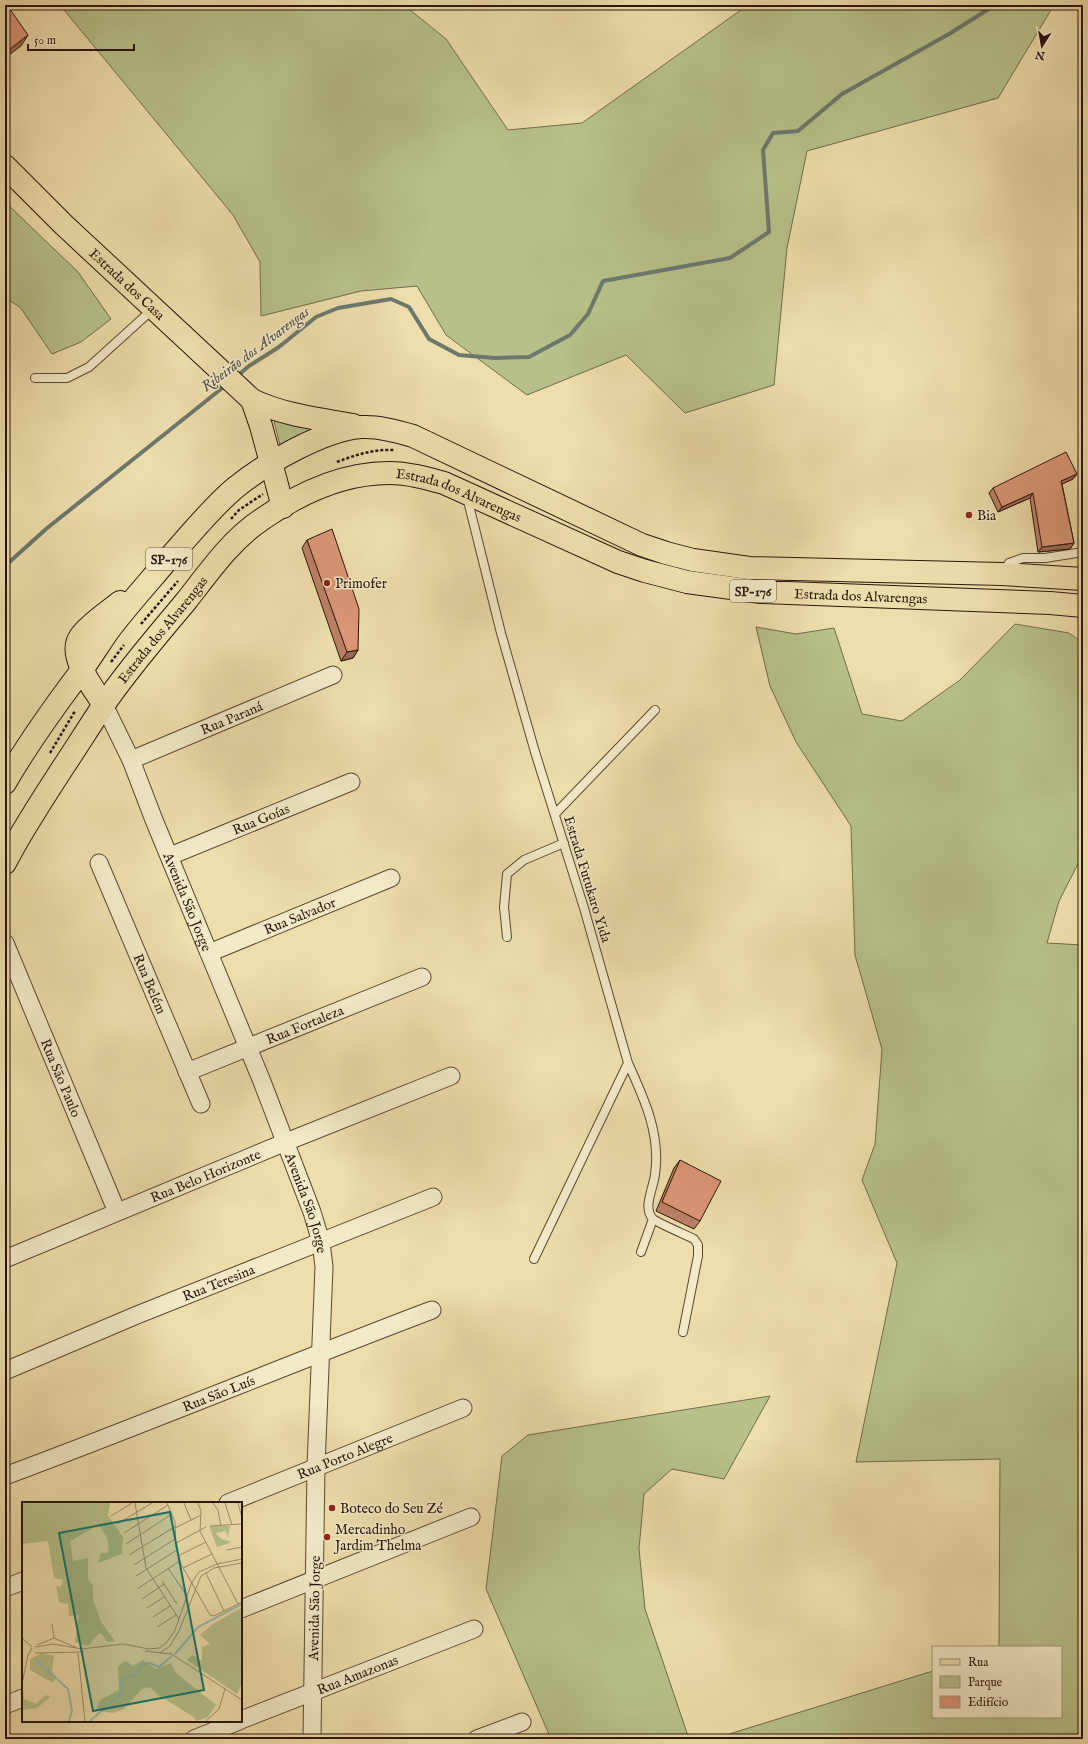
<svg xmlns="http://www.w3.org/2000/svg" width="1088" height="1744" font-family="'IM FELL English',serif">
  <rect width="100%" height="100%" fill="#eddeab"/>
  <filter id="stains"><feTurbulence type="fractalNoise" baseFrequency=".005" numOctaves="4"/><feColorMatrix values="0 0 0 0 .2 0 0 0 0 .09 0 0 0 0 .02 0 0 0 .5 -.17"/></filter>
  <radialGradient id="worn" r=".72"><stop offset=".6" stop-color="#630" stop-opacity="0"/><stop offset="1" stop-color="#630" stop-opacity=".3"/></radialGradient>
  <!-- green -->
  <path fill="#b7c189" stroke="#706a4a" d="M60,5H404L446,39L508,130L582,123L748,5H1054L998,98L807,151L787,248L774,385L685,413L626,355L527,395L446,335L417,286L361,291L261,316L260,262L233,215Z
    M5,202L78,272L111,319L81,342L52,354L20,307L5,298Z
    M273,417L321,431L281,449Z
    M1015,624L1069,633L1083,643V854L1059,901L1047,943L1083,945V1739H713L933,1671V1717H1061V1647H999L1000,1459L856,1462L897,1263L862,1180L875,1144L882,1049L855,955L851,826L796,742L770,686L756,627L796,634L834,628L862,714L902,721L960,680Z
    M770,1396L724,1479L672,1469L644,1494L639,1549L645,1609L689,1739H551L486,1589L502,1456L528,1435Z"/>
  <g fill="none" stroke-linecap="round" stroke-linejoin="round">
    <!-- stream -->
    <path stroke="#6c786e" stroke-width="4" d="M236,377L249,366L279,347L316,317L338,308L391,299L409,307L429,339L459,355L495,358L529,357L570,335L588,314L603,281L730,258L769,232L763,150L773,133L798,131L842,94L949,34L995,5
      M5,566L46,529L226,385"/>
    <!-- service casing -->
    <g stroke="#594632" stroke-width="10">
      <path id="service" d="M35,378H67L89,367L153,309
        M467,497L501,633L535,752L584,908L628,1063L534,1259
        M1003,572L1009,563L1023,558H1045L1083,552
        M555,814L655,710
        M507,937L504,907L507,874L524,860L564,843
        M628,1063C644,1098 661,1135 655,1174C654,1187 642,1208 653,1219C658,1223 686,1235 694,1239L698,1245V1256L683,1332
        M641,1252L653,1219"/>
    </g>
    <!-- minor casing -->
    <g stroke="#594632" stroke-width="19">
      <g id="minor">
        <path id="s1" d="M104,705L131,760L154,820L261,1079L312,1212L321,1242L324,1267L316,1467L312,1739"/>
        <path id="s2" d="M131,760L333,675"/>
        <path id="s3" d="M170,856L351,782"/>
        <path id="s4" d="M99,863L201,1104"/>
        <path id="s5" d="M5,943L117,1212"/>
        <path id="s6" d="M209,953L391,878"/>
        <path id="s7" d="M187,1072L422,977"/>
        <path id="s8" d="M5,1259L286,1142L451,1076"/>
        <path id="s9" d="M5,1371L137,1315L433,1197"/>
        <path id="s10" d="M5,1476C148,1423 289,1364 432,1310"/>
        <path id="s11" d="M228,1503L463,1408"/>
        <path d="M5,1588L23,1581"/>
        <path d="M241,1609L471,1517"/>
        <path d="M5,1705L23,1698"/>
        <path id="s12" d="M241,1720L474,1629"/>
        <path d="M194,1739L239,1721"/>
        <path d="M477,1739L522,1722"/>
      </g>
    </g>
    <!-- primary casing -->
    <g stroke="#28140a" stroke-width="24">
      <g id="primary">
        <path id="s13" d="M5,166L64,225L252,400C284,415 318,419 353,425"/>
        <path d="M252,400L261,426L283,507"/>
        <path d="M104,705C94,689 67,656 80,637C88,625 108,612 120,602"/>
        <path d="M5,783C28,743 54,707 82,670C91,657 100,643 109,630C128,605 149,582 169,558C190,535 211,508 235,488C264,464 325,429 362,427C379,426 397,431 413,436L642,545L666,553L693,560L749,568L1002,574L1083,579"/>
        <path id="s14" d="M5,863C22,830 42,800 62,769C76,748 89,727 103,706C128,669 158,635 187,600C209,572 231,540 261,520C298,494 343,473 389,473C408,473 426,478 444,483L618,562L645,571L687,582L761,592L1050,603L1083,606"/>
      </g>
    </g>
    <!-- path -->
    <path stroke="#28140a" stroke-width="2.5" stroke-dasharray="3 2" stroke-linecap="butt" d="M337,462C355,455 374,449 394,450
      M231,519L239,510L263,494
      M141,624L178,581
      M111,662L124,645
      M50,753L75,711"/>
    <!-- service -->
    <use href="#service" stroke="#f3eac8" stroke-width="8"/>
    <!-- minor -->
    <use href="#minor" stroke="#f3eac8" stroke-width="17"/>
    <!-- primary -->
    <use href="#primary" stroke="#eddeab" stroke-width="22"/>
  </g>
  <!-- wall -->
  <path fill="#bc8165" stroke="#28140a" d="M1077,474L1073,479L1062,484L1074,543L1070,549L1038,552L1030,498L998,512L989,493L993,488Z
    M307,540L358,650L353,658L341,661L302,548Z
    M680,1160L700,1221L694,1229L656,1211L674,1168Z"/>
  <!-- shaded-wall -->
  <path fill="#996953" stroke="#28140a" d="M28,35L21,46L5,58V53Z
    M1077,474L1073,479L1058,486L1061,481Z
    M1033,493L1030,498L998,512L1002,507Z
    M1074,543L1070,549L1038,552L1042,547Z
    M358,650L353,658L341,661L347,652Z"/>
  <!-- building -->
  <path fill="#db9676" stroke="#28140a" d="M5,5H7L28,35L5,53Z
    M1066,452L1077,474L1061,481L1074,543L1042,547L1033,493L1002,507L993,488Z
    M332,529L359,609L358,650L347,652L307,540Z
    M680,1160L721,1181L700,1221L662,1202Z"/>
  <!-- markers -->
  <g fill="#8f2418" stroke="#f3eac8" stroke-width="1.5">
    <circle cx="969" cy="515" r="4"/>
    <circle cx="327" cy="583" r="4"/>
    <circle cx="332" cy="1508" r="4"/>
    <circle cx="327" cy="1537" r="4"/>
  </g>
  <g text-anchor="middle" stroke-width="3" stroke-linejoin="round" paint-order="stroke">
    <!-- shield labels -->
    <g fill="#f3eac8" stroke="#655443" stroke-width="1">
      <rect x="146" y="548" width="46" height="22" rx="3"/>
      <rect x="730" y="580" width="46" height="22" rx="3"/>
    </g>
    <g font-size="13" font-weight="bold" fill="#28140a">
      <text x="169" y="564">SP-176</text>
      <text x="753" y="596">SP-176</text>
    </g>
    <!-- street labels -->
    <g font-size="14" fill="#28140a" stroke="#f3eac8">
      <text dy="5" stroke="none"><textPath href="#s13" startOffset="170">Estrada dos Casa</textPath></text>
      <text dy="5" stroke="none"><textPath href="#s14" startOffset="642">Estrada dos Alvarengas</textPath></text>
      <text dy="5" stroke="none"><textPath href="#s14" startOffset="1062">Estrada dos Alvarengas</textPath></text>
      <text dy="5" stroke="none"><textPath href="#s14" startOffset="282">Estrada dos Alvarengas</textPath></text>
      <text dy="5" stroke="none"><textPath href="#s2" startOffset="109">Rua Paraná</textPath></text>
      <text dy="5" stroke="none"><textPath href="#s3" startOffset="98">Rua Goías</textPath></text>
      <text transform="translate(588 879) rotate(73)" y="5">Estrada Futukaro Yida</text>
      <text dy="5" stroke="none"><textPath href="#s1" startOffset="214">Avenida São Jorge</textPath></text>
      <text dy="5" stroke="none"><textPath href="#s6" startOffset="98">Rua Salvador</textPath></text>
      <text dy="5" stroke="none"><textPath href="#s4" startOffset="131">Rua Belém</textPath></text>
      <text dy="5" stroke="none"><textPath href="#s7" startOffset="127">Rua Fortaleza</textPath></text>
      <text dy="5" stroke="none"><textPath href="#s5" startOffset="146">Rua São Paulo</textPath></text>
      <text dy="5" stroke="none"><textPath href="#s8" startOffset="217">Rua Belo Horizonte</textPath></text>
      <text dy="5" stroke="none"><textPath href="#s1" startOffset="538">Avenida São Jorge</textPath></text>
      <text dy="5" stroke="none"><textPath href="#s9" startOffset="231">Rua Teresina</textPath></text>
      <text dy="5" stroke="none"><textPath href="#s10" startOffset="229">Rua São Luís</textPath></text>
      <text dy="5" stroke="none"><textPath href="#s11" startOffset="126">Rua Porto Alegre</textPath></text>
      <text transform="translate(314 1608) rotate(-89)" y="5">Avenida São Jorge</text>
      <text dy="5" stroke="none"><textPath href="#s12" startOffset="125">Rua Amazonas</textPath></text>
    </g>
    <!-- poi labels -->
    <g font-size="14" fill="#28140a" stroke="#f3eac8" text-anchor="start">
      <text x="977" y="520">Bia</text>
      <text x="335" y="588">Primofer</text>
      <text x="340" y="1513">Boteco do Seu Zé</text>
      <text x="335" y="1534">Mercadinho<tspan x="335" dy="16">Jardim Thelma</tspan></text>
    </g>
    <!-- water labels -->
    <g font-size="15" font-style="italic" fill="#504e44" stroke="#f3eac8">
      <text transform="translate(255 349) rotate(-37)" y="5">Ribeirão dos Alvarengas</text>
    </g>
  </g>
  <!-- overview -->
  <g transform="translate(22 1502)">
    <rect width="220" height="220" fill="#eddeab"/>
    <path d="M0,1H88L86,13L101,35L100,52L76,61L79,51H85L87,48L85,36L77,23L48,39L51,59L66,56V77L71,84V98L79,120L93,139L85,140L80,132H76L66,144L53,140L57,113L47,114L46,102L37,100L34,84H39L41,78L32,76L26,39L0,42ZM187,24H208L206,36L204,29L194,31L199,37L210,40L195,45ZM220,105V181L215,192L165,158L170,153L180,159V145L188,142L178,133L191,122ZM20,151L32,154L30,170L34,175L31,181L8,168V157ZM121,158L134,167L149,161L154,171L194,203L185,216L174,219L172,215L136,193L128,185L120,187L102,207L91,211L74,209L78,198L97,188L96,164L104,159L111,164ZM1,189L2,197L14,202L21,195L26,193L28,195L15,206L0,208Z" fill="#b7c189"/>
    <path fill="none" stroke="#9abbb0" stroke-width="2" d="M153,152L176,125L220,102M12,156L46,187L50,209L47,219M68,219L101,190L99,179L103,176L115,171L121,162L128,161L137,165L150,154"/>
    <path fill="none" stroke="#9e8d6b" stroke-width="1" d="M113,1L124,66L157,117M145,1L153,20L154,45L159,62L188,113L192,114L220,100M162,1L169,18M176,1L179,9L178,29L216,102M191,1L196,8L199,24M203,1L210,23M216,1L220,16M89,14L110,1M95,22L130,1M188,24L220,22M153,26L179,13M102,31L146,3M154,41L184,25M104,42L150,12M205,48L220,45M107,53L154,24M156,54L184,40M112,63L153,37M146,66L165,94M161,66L190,52M184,71L202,109M114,74L155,48M140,79L155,102M115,87L158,59M120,97L142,82M125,106L142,95M131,115L148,104M30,122L32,136M135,125L154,113M0,136L10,145M15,143L32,136L55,146M13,145L31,142L60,147L101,142L127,147L137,146L145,140L153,128L170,80L177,70L195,62L220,57M123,149L149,152M13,151L62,150M56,151L63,219M138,151L148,144L157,129L179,74L192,66L220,61M148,151L220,198M0,182L6,153L10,146M184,219L197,207L203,187"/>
    <path fill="#0f766e" fill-opacity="0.15" stroke="#0f766e" stroke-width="2" d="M148,10L182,188L71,209L37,31Z"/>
    <rect width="220" height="220" fill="none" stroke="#28140a" stroke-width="2"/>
  </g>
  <!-- margin -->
  <rect width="1088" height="1744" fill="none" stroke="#eddeab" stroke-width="20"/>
  <rect x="6" y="6" width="1076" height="1732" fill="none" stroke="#28140a" stroke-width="2"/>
  <rect x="10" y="10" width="1068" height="1724" fill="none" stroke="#28140a"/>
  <!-- legend -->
  <rect x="932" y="1646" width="130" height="72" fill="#f3eac8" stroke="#a2947c"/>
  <rect x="940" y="1659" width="20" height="6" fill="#eddeab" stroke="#a2947c"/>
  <text x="968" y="1666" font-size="12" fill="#28140a">Rua</text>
  <rect x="940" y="1676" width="20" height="12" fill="#b7c189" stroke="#a2947c"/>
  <text x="968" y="1686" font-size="12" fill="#28140a">Parque</text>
  <rect x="940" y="1696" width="20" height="12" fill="#db9676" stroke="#a2947c"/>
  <text x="968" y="1706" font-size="12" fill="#28140a">Edifício</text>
  <!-- north arrow -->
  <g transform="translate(1042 46) rotate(191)" stroke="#f3eac8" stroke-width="3" paint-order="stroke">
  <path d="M0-3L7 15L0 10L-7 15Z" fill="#28140a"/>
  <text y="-6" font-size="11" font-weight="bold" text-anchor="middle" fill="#28140a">N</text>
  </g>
  <!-- scale -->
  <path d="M28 44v6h106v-6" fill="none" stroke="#28140a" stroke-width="2"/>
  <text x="34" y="44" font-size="12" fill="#28140a" stroke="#f3eac8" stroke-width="3" paint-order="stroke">50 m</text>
  <rect width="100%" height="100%" filter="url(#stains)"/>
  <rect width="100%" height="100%" fill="url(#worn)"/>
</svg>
